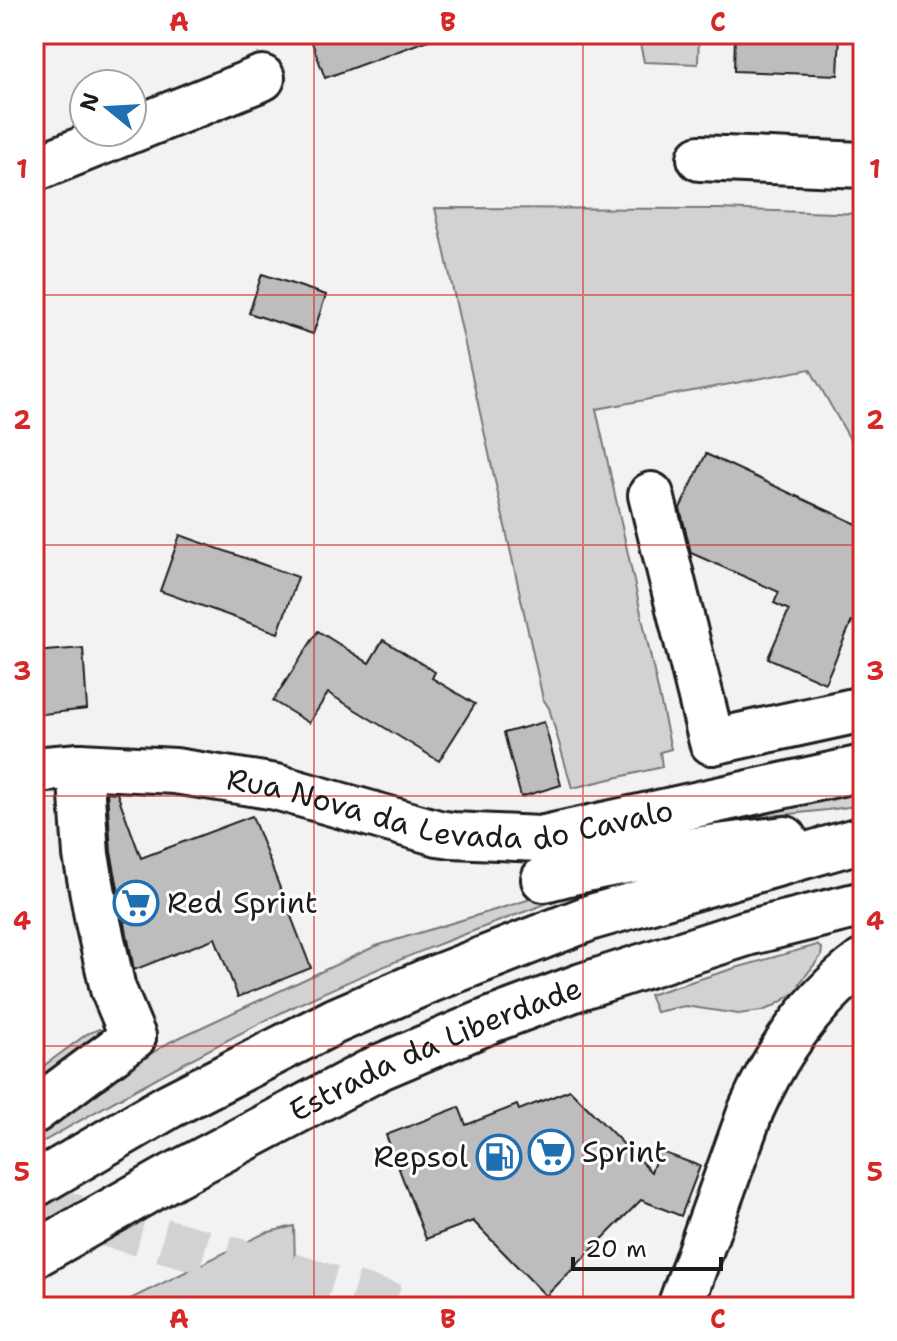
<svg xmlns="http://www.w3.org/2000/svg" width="897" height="1341" font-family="'Shantell Sans',sans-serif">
  <rect width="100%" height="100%" fill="#f2f2f2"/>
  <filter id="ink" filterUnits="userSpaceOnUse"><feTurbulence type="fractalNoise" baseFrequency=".0125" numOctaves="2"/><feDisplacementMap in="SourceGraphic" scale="16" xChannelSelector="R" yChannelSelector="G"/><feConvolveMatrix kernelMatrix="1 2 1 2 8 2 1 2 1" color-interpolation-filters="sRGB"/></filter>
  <g filter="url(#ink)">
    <!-- green -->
    <path fill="#d2d2d2" stroke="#777" stroke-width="2" d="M638,34H699L698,64L644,62Z
      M435,208L718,209L863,214V462L810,369L596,409L671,749L660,752L662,767L572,788L549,708L543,699Z
      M863,790V805L827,810L743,819Z
      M577,885L579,891L565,897C474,930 383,964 295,1006C206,1049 120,1097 34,1147V1133L131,1066L170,1042L376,946Z
      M817,945L822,949L821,956L800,983L798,991L772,1007L762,1011L738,1014L685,1006L656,1012L649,995L732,969Z
      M99,1029L103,1031L105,1034L34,1092V1073L87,1034Z
      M294,1226L295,1266L312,1289L333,1307H117L120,1304L265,1233Z"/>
    <!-- building -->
    <path fill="#bdbdbd" stroke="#1c1c1c" stroke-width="2" d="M309,34H430L431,39L325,78Z
      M735,34H840L838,75L734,71Z
      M262,274L326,295L313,334L249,313Z
      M706,454L863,527V625L852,621L825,683L768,658L789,610L774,603L779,592L691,553L680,508Z
      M180,535L298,577L278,633L160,591Z
      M318,631L369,663L383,640L435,672L432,678L475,704L439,761L328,693L309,723L273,701Z
      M83,648L87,709L34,715V652Z
      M544,722L561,785L521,797L504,733Z
      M107,792L117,793L141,858L252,816L311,968L238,997L215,938L134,970L111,852Z
      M570,1090L651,1172L659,1151L700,1166L681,1216L641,1200L546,1296L473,1221L426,1239L386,1135L459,1107L466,1125L517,1105L519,1110Z"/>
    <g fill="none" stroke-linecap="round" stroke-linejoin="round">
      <!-- major-tunnel -->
      <path stroke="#d2d2d2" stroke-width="44" stroke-dasharray="44 22" stroke-linecap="butt" d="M34,1209L63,1213L284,1273L399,1307"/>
      <!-- minor casing -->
      <g stroke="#1c1c1c" stroke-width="50">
        <g id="minor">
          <path d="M132,130L262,78"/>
          <path d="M700,158L863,165"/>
          <path d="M34,169L126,132"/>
          <path d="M651,495L712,742L863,709"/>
          <path d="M80,766L86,855L98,922L113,989L133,1037"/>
          <path id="s1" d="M34,770L80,766L175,771L276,787L438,833L452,835L540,839L863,768"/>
          <path d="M680,1307L751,1110C776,1053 813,999 863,962"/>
        </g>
      </g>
      <!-- major casing -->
      <g stroke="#1c1c1c" stroke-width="50">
        <g id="major">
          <path d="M544,879C623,858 704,848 785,839"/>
          <path d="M34,1111L133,1037"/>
          <path d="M34,1185L169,1106L335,1021L430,980L592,917L863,839"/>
          <path id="s2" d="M34,1255L173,1176L380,1067L491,1020L582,986L747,933L863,904"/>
        </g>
      </g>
      <!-- minor -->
      <use href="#minor" stroke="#fff" stroke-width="44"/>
      <!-- major -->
      <use href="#major" stroke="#fff" stroke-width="44"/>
    </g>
  </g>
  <!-- grid -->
  <path fill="none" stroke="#d62828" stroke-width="2" stroke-opacity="0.55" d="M314,34V1307M583,34V1307M34,295H863M34,545H863M34,796H863M34,1046H863"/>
  <!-- icons -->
  <defs>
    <g id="supermarket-ring" transform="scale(2.3)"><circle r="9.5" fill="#fff" stroke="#1f6fb2" stroke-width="1.5"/><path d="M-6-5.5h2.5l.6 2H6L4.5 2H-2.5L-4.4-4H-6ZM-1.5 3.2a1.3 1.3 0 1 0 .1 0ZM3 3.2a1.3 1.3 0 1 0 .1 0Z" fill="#1f6fb2"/></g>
    <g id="fuel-ring" transform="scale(2.3)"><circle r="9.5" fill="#fff" stroke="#1f6fb2" stroke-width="1.5"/><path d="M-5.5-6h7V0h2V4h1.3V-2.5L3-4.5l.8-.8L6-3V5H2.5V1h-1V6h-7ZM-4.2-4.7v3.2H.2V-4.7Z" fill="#1f6fb2"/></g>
  </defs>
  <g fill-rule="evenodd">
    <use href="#supermarket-ring" x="136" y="903"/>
    <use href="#supermarket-ring" x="551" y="1152"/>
    <use href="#fuel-ring" x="499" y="1157"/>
  </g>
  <g text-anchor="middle" stroke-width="6" stroke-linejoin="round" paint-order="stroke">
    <!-- street labels -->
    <g font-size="30" fill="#1c1c1c" stroke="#fff">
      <text dy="10" stroke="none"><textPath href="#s1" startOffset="422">Rua Nova da Levada do Cavalo</textPath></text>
      <text dy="10" stroke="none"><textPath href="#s2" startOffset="452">Estrada da Liberdade</textPath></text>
    </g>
    <!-- poi labels -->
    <g font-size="30" fill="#1c1c1c" stroke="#fff" text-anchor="start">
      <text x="167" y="913">Red Sprint</text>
      <text x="582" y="1162">Sprint</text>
      <text x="468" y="1167" text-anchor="end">Repsol</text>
    </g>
  </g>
  <!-- margin -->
  <rect width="897" height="1341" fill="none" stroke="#fff" stroke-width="88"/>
  <!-- north arrow -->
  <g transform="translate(108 108) rotate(288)"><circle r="38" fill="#ffffff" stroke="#a4a4a4" stroke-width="2"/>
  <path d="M0-6L14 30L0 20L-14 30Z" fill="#1f6fb2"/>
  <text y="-12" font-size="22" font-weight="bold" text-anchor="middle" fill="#1c1c1c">N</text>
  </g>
  <!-- scale -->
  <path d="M573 1257v12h148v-12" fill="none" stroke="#1c1c1c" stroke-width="4"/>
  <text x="585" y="1257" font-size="24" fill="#1c1c1c" stroke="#ffffff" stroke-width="6" paint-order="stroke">20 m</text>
  <rect x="44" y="44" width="809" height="1253" fill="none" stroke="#d62828" stroke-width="3"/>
  <g font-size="26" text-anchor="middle" font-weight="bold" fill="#d62828">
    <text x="179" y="31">A</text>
    <text x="448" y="31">B</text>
    <text x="718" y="31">C</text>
    <text x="22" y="178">1</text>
    <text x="875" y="178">1</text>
    <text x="22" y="429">2</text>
    <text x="875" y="429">2</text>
    <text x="22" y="680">3</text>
    <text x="875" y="680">3</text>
    <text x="22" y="930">4</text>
    <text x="875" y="930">4</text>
    <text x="22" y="1181">5</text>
    <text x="875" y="1181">5</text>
    <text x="179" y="1328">A</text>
    <text x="448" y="1328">B</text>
    <text x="718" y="1328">C</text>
  </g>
</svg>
